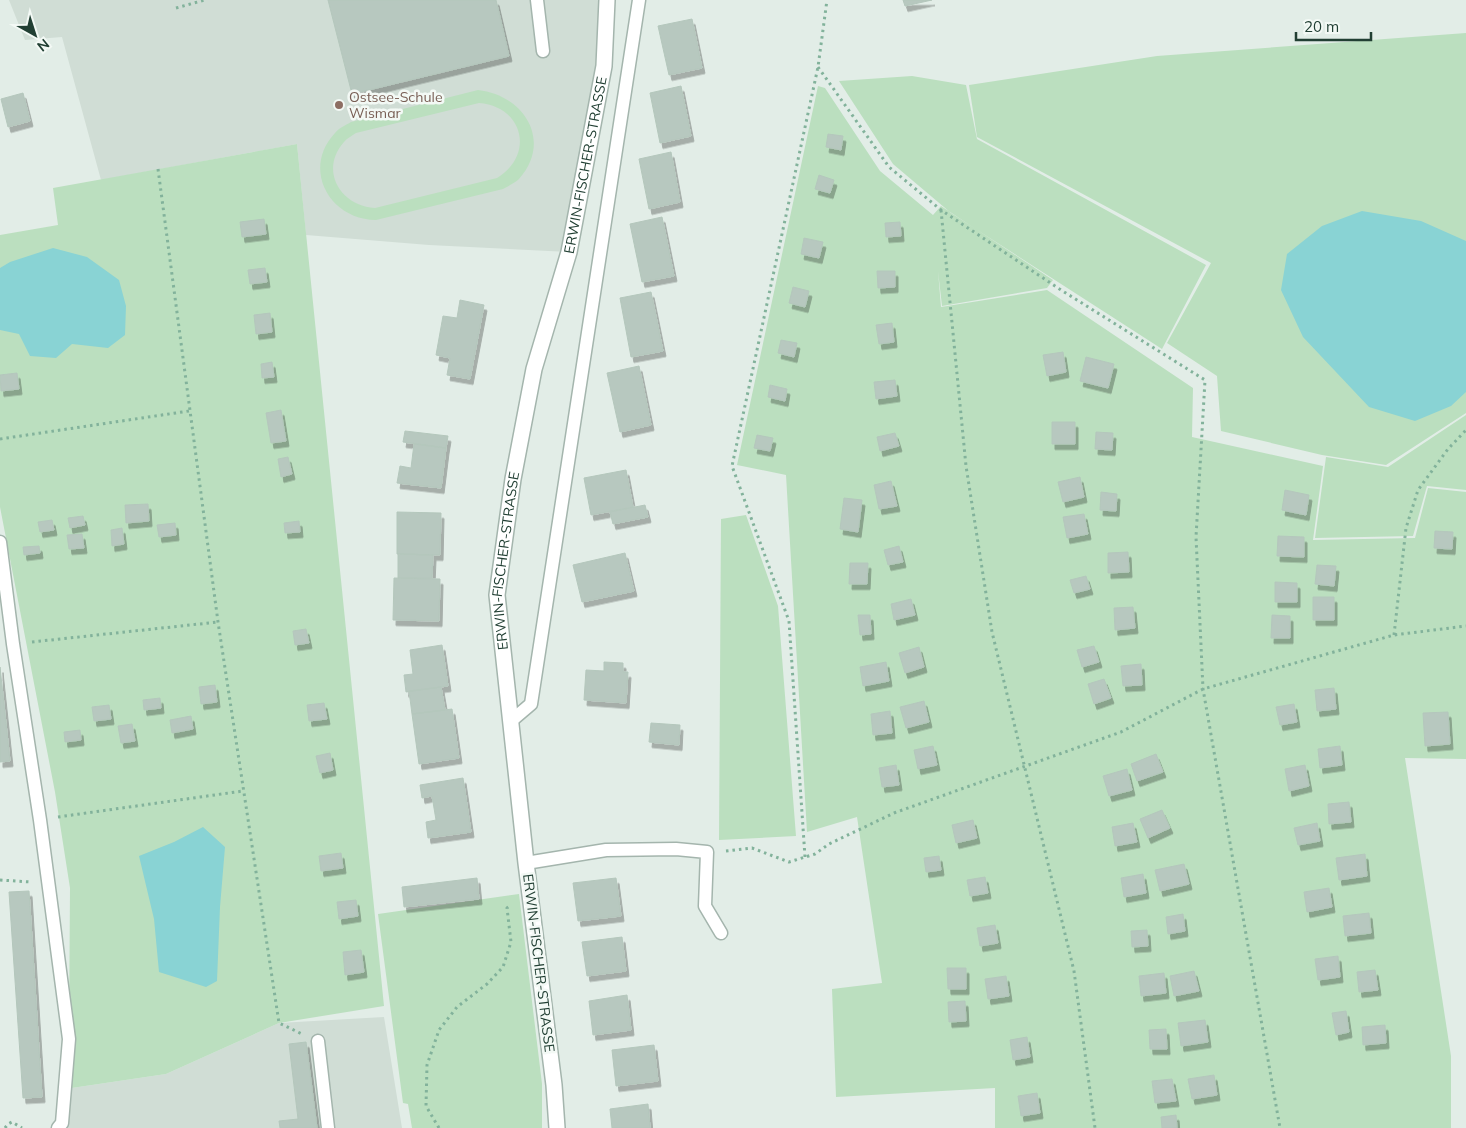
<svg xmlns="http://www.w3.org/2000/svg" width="1466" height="1128" font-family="Mulish,sans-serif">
  <defs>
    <filter id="shadow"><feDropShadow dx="3" dy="5.5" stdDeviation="0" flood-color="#0004"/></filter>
  </defs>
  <rect width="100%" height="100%" fill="#e2ede7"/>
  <!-- built -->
  <path fill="#d0ddd5" d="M9,0H607L569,252L429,245L306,235L297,144L101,180L62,37L25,40Z
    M384,1017L402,1128H58L65,1089L166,1074L279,1023Z"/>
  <!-- green -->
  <path fill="#bbdfbf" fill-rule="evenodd" d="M1466,33V413L1386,465L1322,455L1221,431L1217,376L1167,343L1211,263L977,137L969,85L1157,56Z
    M912,76L966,85L977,139L1206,265L1162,349L951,213L893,164L839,81Z
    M818,86L825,88L880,171L933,215L941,206L1053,280L1047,288L942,306L938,271L941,307L1047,290L1193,388L1192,437L1323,466L1313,540L1415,538L1428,488L1466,492V759L1405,758L1451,1056V1128H995V1088L836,1097L832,989L882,983L857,817L807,832L786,475L737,465Z
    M478,90C524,95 553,141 519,179C515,183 508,186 503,189L376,220C330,220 301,169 335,133C339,128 346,125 351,122ZM479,103C522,106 536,154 497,178L375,208C340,206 319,170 344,142C347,138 352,136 356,133Z
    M297,144L384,1006L279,1023L166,1074L65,1089L69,1039L70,888L55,792L0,507V235L58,225L53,188Z
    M1466,415V490L1427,486L1413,536L1315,538L1326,457L1388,467Z
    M746,515L778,606L796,836L719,840L721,519Z
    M519,894L542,1084V1128H412L408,1104L403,1103L378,914Z"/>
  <!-- water -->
  <path fill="#89d3d4" d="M1362,211L1421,221L1466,241V392L1451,406L1415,421L1369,407L1303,337L1281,290L1287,254L1322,226Z
    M53,248L87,257L119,280L126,306L125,335L108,348L72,344L56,358L30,356L19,334L0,330V268L10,262Z
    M203,827L225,847L220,907L217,981L206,987L159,972L154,919L139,856L174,842Z"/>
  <!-- building -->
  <path fill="#b7c8bf" stroke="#b4c7bc" filter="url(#shadow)" d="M328,0H496L509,56L352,94Z
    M903,0H932L905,6Z
    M692,19L702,68L669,75L658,26Z
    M681,86L691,136L660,143L650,93Z
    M23,93L30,121L8,127L1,99Z
    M828,134L843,136L841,150L826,147Z
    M671,152L680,202L649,209L639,159Z
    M819,175L834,180L830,193L815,189Z
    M662,217L674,276L642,282L630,224Z
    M264,219L266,234L242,237L240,222Z
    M900,222L901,236L886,237L885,223Z
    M804,238L823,242L819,258L801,254Z
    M265,268L267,282L250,284L248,270Z
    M877,271H895V287L878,288Z
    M793,287L809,291L805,307L789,303Z
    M651,292L663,351L631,357L620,298Z
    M460,300L484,305L470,379L447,375L450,358L436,355L443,316L457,318Z
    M270,313L272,332L256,334L254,315Z
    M892,323L894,342L879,344L876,325Z
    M781,340L797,343L794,357L778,353Z
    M1063,352L1066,372L1047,376L1043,355Z
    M1086,357L1114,364L1108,388L1080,381Z
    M272,362L274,377L262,378L261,364Z
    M639,366L651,425L620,432L607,373Z
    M17,373L19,389L1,391L0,375Z
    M895,380L897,396L876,399L874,382Z
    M770,385L787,389L785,401L768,397Z
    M281,410L286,441L271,443L266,413Z
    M1052,422H1075V444H1052Z
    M405,431L448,436L446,448L403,442Z
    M1096,432L1113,433L1112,450L1095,449Z
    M895,433L899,446L880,451L877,437Z
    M757,435L773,438L770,451L754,448Z
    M414,444L446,448L441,488L397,483L400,466L411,468Z
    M288,457L292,474L281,477L278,459Z
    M626,470L633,507L591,515L584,478Z
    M1080,477L1084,497L1063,502L1058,482Z
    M891,481L897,506L879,509L874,485Z
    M1285,490L1309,495L1306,515L1282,510Z
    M1101,492L1117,494L1116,511L1100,510Z
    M844,498L862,500L858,532L840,529Z
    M148,504L149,521L126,523L125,505Z
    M645,505L648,517L613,524L610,512Z
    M397,512L441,513L440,555L397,554Z
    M1084,514L1088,534L1067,538L1063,517Z
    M83,516L85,525L70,528L68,518Z
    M52,520L54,530L40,532L38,522Z
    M299,521L300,532L285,533L284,523Z
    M175,523L176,535L159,537L157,525Z
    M122,528L124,544L112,546L111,530Z
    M1435,531L1453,532L1452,549L1434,548Z
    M82,534L84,548L69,549L67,535Z
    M1278,536L1304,537V557L1277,556Z
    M39,546L40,553L24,555L23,547Z
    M899,546L903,562L888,565L884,550Z
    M1128,552L1129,572L1108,573V553Z
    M625,553L634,591L582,602L573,565Z
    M398,554L433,555L432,578H398Z
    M850,563H868L867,584H849Z
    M1317,565L1336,566L1334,586L1315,584Z
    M1086,576L1090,589L1074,593L1070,580Z
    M394,578L440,579L439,621L393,620Z
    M1275,582L1297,583V602H1275Z
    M1313,597H1334V620H1313Z
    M911,599L915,615L894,620L891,604Z
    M1133,607L1135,628L1115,630L1114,608Z
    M858,615H870L871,634L860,635Z
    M1272,615L1290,616V638H1271Z
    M306,629L309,643L295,645L293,631Z
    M442,645L448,686L406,692L404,675L413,674L410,650Z
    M1094,646L1099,662L1082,667L1077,650Z
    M919,647L924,667L905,673L899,653Z
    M604,662L623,663V672H628L626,703L584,700L586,670L604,671Z
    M886,662L889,681L863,686L860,667Z
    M1141,664L1142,685L1123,686L1121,666Z
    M0,667L10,761L0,762Z
    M1104,679L1111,698L1094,704L1088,684Z
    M215,685L217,702L201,704L199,687Z
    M441,687L445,710L412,714L409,691Z
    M1334,688L1336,709L1317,711L1315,690Z
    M160,698L161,708L144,710L143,700Z
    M924,701L929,722L906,728L900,707Z
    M324,703L327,719L309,721L307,705Z
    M1294,704L1297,722L1280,725L1276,707Z
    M109,705L111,719L94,721L92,707Z
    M452,709L459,758L419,764L412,714Z
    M890,711L892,733L873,735L871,714Z
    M1448,712L1450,744L1425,746L1423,713Z
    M191,716L193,729L172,733L170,720Z
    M651,723L680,725L679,745L649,742Z
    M132,724L135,741L121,743L118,726Z
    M80,730L81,740L65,742L64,732Z
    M933,746L937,765L918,769L914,750Z
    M1340,746L1342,765L1320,768L1318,749Z
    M330,753L333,770L320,773L316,756Z
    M1156,754L1163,772L1137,781L1131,764Z
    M896,765L899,785L882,787L879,768Z
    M1305,765L1309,786L1289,791L1285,769Z
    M1127,769L1132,790L1109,796L1103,776Z
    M463,778L471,832L428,838L426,822L436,820L432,796L422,798L420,785Z
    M1349,802L1351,822L1329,824L1328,804Z
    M1162,810L1170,828L1148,838L1140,819Z
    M973,820L977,838L956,843L952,825Z
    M1133,823L1137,842L1115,846L1112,827Z
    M1317,823L1320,841L1298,845L1294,828Z
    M341,853L343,868L321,871L319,856Z
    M1365,854L1367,876L1339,880L1336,858Z
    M939,856L941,870L926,872L924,858Z
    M1184,864L1189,884L1160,891L1155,870Z
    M1143,874L1146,893L1124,897L1121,878Z
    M985,877L988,893L970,896L967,880Z
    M477,878L479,899L404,907L402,887Z
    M616,878L621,916L578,921L573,883Z
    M1329,888L1332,907L1307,912L1304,892Z
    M29,891L42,1097L23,1098L9,892Z
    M356,900L358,916L339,919L337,902Z
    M1369,913L1371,933L1345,936L1343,916Z
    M1183,914L1185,931L1168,934L1166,917Z
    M995,925L998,943L980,946L977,928Z
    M1147,930L1148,946L1132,947L1131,931Z
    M622,937L626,971L587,976L582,942Z
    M361,950L364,972L345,975L343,952Z
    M1338,956L1340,977L1318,980L1315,959Z
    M947,968H966V989H948Z
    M1375,970L1378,990L1359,992L1357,972Z
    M1194,971L1199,991L1174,996L1170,976Z
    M1164,973L1166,993L1141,996L1139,976Z
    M1006,976L1009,996L988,999L985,979Z
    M627,995L631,1030L593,1035L589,1001Z
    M965,1001L966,1021L949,1022L948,1002Z
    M1346,1011L1349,1032L1336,1035L1332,1013Z
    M1205,1020L1208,1042L1181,1046L1178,1023Z
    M1385,1025L1386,1043L1363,1045L1362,1027Z
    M1166,1029L1167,1049H1150L1149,1030Z
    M1027,1037L1030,1057L1013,1060L1010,1040Z
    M306,1042L317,1128H280L279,1121L298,1119L289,1044Z
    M654,1045L658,1081L616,1086L612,1050Z
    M1214,1075L1217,1095L1192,1099L1188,1079Z
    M1172,1079L1176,1101L1155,1103L1152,1081Z
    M1037,1093L1040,1113L1021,1116L1018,1096Z
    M648,1104L650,1128H612L610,1109Z
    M1176,1115L1177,1128H1162L1161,1117Z"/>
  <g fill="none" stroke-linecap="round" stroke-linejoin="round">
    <!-- lane casing -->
    <g stroke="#a4b5ad" stroke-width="15">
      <path id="lane" d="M537,0L543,51
        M0,542L13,644L40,820L69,1039L62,1123L58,1128
        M511,721L531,704L639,0
        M526,863L606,850L676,849L707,852L705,906L721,933
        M318,1041L328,1128"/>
    </g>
    <!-- street casing -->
    <g stroke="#a4b5ad" stroke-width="18">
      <g id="street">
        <path id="s1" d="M557,1128L554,1085L526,863L497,595L513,479L534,369L569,252L604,66L607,0"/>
      </g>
    </g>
    <!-- path -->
    <path stroke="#82b29b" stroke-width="3" stroke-dasharray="2.5 4" stroke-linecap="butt" d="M176,8L205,0
      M818,67L889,167L941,210L1061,290L1205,380L1196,537L1203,689L1280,1128
      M158,169L218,622L279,1023L302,1034
      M941,210L966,466L992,632L1074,971L1095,1128
      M0,439L189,411
      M1394,635L1406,528L1418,490L1448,449L1466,430
      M32,642L218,622
      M58,817L243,791
      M726,851L752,848L789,862L815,854L829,844L894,813L1121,732L1203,689L1394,635L1466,626
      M805,857L789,621L732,466L818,67L827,0
      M0,880L31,882
      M5,1128L8,1124L12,1122L22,1128
      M439,1128L426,1106L427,1065L439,1030L457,1007L487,984L503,967L511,942L507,908L511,905"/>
    <!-- lane -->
    <use href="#lane" stroke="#fff" stroke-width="12"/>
    <!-- street -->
    <use href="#street" stroke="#fff" stroke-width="15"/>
  </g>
  <!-- markers -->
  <circle fill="#8d6e63" stroke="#f3f9f5" stroke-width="2" cx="339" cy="105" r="5"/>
  <g text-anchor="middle" stroke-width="5" stroke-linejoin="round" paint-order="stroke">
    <!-- education labels -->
    <g font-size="14" fill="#785e54" stroke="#f3f9f5" text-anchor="start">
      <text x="349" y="102">Ostsee-Schule<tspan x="349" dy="16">Wismar</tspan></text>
    </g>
    <!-- street labels -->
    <g font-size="14" fill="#213f33" stroke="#f3f9f5">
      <text dy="5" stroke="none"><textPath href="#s1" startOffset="976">ERWIN-FISCHER-STRASSE</textPath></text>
      <text dy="5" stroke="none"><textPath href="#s1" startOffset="571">ERWIN-FISCHER-STRASSE</textPath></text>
      <text transform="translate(539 963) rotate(83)" y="5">ERWIN-FISCHER-STRASSE</text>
    </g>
  </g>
  <!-- north arrow -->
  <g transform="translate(35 35) rotate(141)" stroke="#f3f9f5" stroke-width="4" paint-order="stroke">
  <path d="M0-4L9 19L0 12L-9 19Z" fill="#213f33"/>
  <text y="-8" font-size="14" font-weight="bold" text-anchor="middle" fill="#213f33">N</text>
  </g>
  <!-- scale -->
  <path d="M1296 32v8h75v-8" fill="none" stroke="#213f33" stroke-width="2.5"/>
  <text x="1304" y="32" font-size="15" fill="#213f33" stroke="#f3f9f5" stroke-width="4" paint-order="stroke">20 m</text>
</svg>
